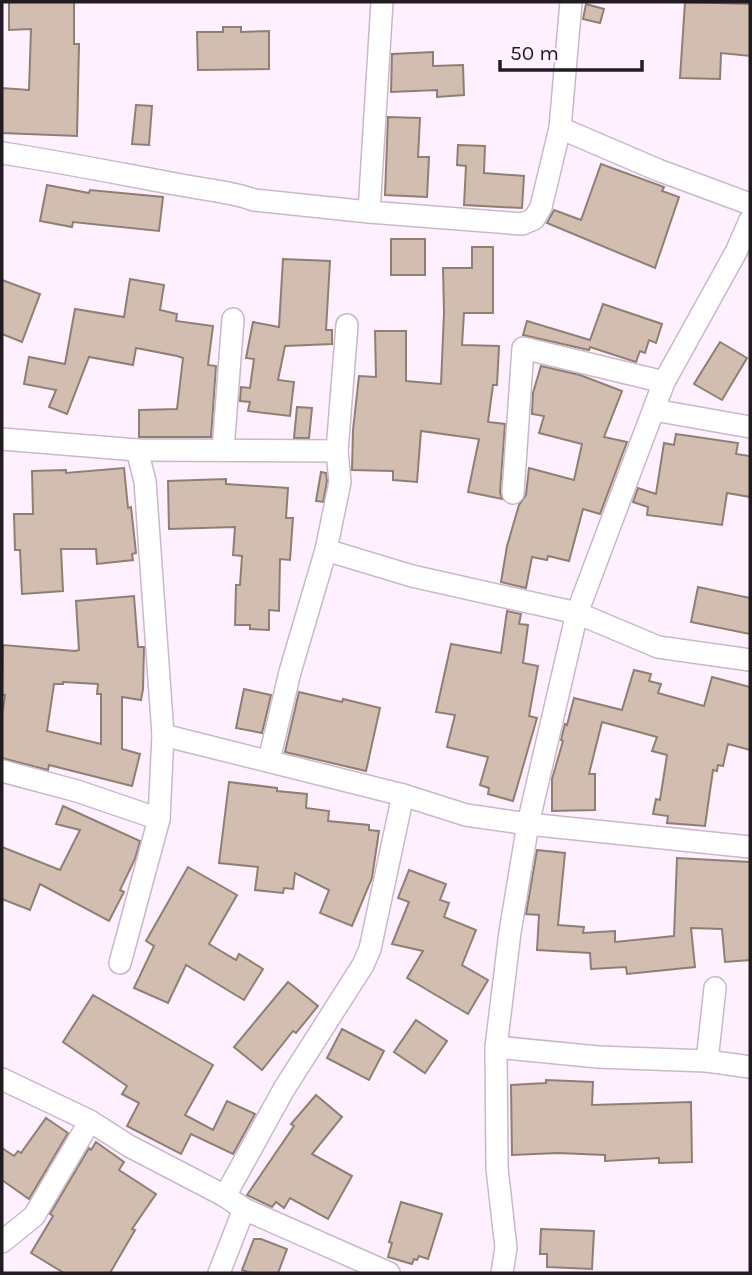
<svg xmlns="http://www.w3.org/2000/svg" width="752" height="1275" font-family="Karla,sans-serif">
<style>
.building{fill:#d2beb1;stroke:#917e72;stroke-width:2;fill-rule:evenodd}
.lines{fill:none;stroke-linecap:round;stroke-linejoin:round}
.minor-casing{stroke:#c9b8c9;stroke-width:24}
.minor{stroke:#fff;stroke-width:21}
</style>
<rect width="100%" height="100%" fill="#fef0fe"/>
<!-- building -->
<g class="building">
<polygon points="9,2 74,2 74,44 79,44 77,136 2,133 2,88 29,90 31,29 9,30"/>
<polygon points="685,2 750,4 750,56 721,53 720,79 680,78"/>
<polygon points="586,4 604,9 600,23 583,19"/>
<polygon points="223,27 241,27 241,32 269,31 269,69 198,70 197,32 223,32"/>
<polygon points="433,52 433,66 463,65 464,95 437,97 437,90 391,92 392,54"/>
<polygon points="136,105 152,106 149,145 132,144"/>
<polygon points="388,117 420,118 418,157 429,157 427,197 385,195"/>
<polygon points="458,145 485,146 484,173 524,176 522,208 464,205 466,166 457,165"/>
<polygon points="601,164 664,187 662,191 679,197 655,268 547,223 554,210 581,220"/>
<polygon points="47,185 89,193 90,190 163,197 159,231 73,222 72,227 40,221"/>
<rect x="391" y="239" width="34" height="36"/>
<polygon points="472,247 493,247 493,313 464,313 462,345 499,346 497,385 493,385 488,422 505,424 500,492 502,499 468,492 479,439 421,431 417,482 393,480 393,471 352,470 353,430 359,376 376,377 375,331 406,331 406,381 441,384 444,313 443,268 472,268"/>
<polygon points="283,259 330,261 326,330 332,330 332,344 285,346 278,380 294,382 290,416 248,411 250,402 240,401 241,387 250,388 254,359 246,358 253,322 279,327"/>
<polygon points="130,279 164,285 160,310 177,314 176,321 213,326 208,365 216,366 211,437 139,437 139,410 177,409 183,358 177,356 136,348 133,365 89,357 67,414 49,407 56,390 24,384 29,357 65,364 75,309 124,317"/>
<polygon points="2,280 40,294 22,342 2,334"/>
<polygon points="603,304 662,324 656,343 649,340 645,353 640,351 636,362 590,347 589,350 523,335 527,321 590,340"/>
<polygon points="720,342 747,358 722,400 694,384"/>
<polygon points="541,366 580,375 622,391 604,437 627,442 600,514 583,509 569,561 548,556 547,560 532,557 526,588 501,582 507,546 519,505 526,495 529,468 574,480 582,444 539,433 544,416 532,414 533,393"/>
<polygon points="297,407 312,408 309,438 294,438"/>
<polygon points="676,434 738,443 736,454 750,456 750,497 727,493 722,525 647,515 648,507 633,502 638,488 656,494 664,443 674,445"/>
<polygon points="124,468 128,508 131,507 136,553 132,554 133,560 97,564 96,549 61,549 63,591 22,594 20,550 15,550 14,514 33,514 32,471 66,470 66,473"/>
<polygon points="321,472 326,473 327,481 323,502 316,501"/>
<polygon points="226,479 226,484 288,488 286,518 293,518 290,560 280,559 279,611 269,610 269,630 250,629 250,625 235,625 236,585 240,585 242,556 233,555 235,527 169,529 168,481"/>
<polygon points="698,587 750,598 750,634 691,622"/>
<path d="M134 596 138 647H144L143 689 141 700 122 697V749L140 754 132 786 49 765 48 770 2 758V715L5 695H2L3 645 75 651 79 650 76 601ZM63 682 98 684 97 694H101V744L47 731 54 684H63Z"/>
<polygon points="507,611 521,614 519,624 528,625 523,663 538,666 529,716 537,718 513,801 488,794 489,788 480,785 488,757 447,747 455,715 436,712 451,644 501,653"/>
<polygon points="634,670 651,674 649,681 661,684 658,693 704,706 712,677 750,687 750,750 728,744 723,766 718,765 717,771 713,770 705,826 667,823 668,816 653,814 656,799 660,800 667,755 652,751 657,737 602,722 589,774 595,774 595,810 552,811 552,779 563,741 561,740 565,724 567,725 574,698 622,710"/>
<polygon points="244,689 271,695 262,733 236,728"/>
<polygon points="299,692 342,702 343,699 380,708 366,771 285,752"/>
<polygon points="229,782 277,788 277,791 307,794 306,808 329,811 328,821 369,825 369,830 379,831 372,878 352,926 320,913 329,890 295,873 293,889 284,888 283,893 255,890 258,867 219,863"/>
<polygon points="63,806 140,841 135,859 120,890 124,892 109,921 40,884 30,910 2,899 2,847 60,870 80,830 56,824"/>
<polygon points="537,850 565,853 558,925 584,927 583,933 615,931 615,942 674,936 677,858 750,862 750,960 725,962 722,929 691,928 695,967 627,974 626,967 591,969 590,953 537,950 539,915 526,914"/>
<polygon points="188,867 237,895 209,944 236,960 239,954 263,969 244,1000 186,965 168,1003 134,988 154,946 146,941"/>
<polygon points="409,870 446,884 440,900 449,903 444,917 476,930 462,965 488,980 468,1014 407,978 423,951 392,944 409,902 398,898"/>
<polygon points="288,982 318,1006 296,1033 293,1031 262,1070 234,1047"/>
<polygon points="93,995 213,1065 185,1115 213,1130 227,1101 255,1114 233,1154 191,1134 181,1154 127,1126 139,1103 122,1094 127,1086 63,1042"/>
<polygon points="416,1020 447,1041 425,1073 394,1052"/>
<polygon points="342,1029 384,1051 369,1080 327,1058"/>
<polygon points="546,1080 593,1082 592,1105 691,1102 692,1162 659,1163 659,1158 605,1161 605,1155 558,1153 512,1155 511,1085 546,1083"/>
<polygon points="316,1095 342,1117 312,1154 352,1176 328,1219 290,1198 284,1208 276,1202 272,1207 247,1195 294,1126 291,1124"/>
<polygon points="46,1118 68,1133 29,1199 2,1180 2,1148 14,1156 18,1151 21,1153"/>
<polygon points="96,1142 124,1162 119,1170 156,1194 132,1229 135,1230 110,1273 64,1273 31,1253 53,1216 50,1214 89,1148 91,1150"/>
<polygon points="401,1202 442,1214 428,1259 419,1256 417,1260 414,1259 412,1264 388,1257 392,1243 389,1242"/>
<polygon points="541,1229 594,1231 592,1269 547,1267 547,1254 540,1254"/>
<polygon points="254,1239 261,1239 287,1249 278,1273 250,1273 242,1270"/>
</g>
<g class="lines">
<defs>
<g id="minor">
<polyline points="560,128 658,170 750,204"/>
<path d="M2 153C62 162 121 174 181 185 206 190 231 191 254 200L369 212 522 224 534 219 541 207 560 128 571 2"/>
<polyline points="369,212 382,2"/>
<polyline points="654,410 750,427"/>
<polyline points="2,439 137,450 337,451 340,482 326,550 412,576 577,613 664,382 736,252 750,220"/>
<polyline points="223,450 233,319"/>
<polyline points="337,451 347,325"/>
<polyline points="513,493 523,348 664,382"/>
<polyline points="163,735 403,795 466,815 528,824 750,847"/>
<polyline points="269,760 290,672 326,550"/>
<polyline points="2,771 77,791 159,819"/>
<polyline points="120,963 159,819 163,735 145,481 137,450"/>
<polyline points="496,1047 598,1057 707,1061 750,1067"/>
<polyline points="707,1061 715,988"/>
<polyline points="2,1079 90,1121 129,1146 225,1196 244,1209 389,1273"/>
<polyline points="225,1196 284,1089 363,965 370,949 403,795"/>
<polyline points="2,1242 34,1216 90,1121"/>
<polyline points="219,1273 244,1209"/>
<polyline points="502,1273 506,1248 497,1168 496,1047 510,932 528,824 577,613 658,647 750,660"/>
</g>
</defs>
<!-- minor casing -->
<use href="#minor" class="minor-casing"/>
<!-- minor -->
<use href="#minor" class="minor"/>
</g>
<!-- border -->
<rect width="752" height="1275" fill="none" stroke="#221c22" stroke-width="7"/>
<!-- scale -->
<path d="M500 60v10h142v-10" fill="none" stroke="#221c22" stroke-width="3.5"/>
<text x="510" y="60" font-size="21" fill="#221c22" stroke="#fef0fe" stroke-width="5" paint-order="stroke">50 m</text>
</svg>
